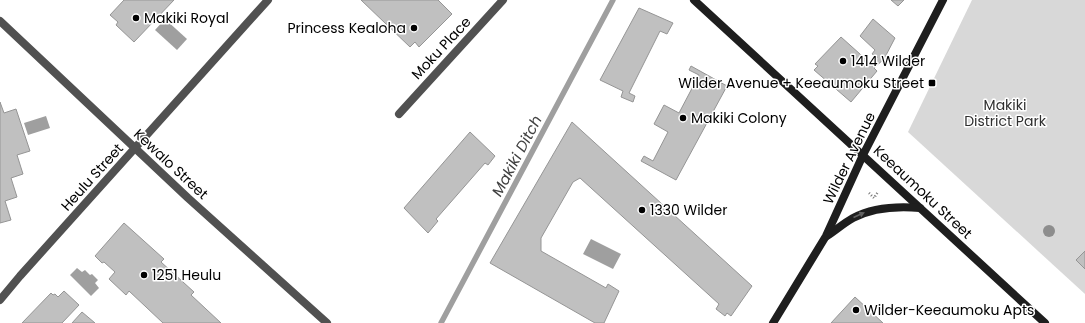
<svg xmlns="http://www.w3.org/2000/svg" width="1085" height="323" font-family="Poppins,sans-serif">
<style>
.green{fill:#d8d8d8}
.water{fill:#9f9f9f}
.lines{fill:none;stroke-linecap:round;stroke-linejoin:round}
.stream{stroke:#9f9f9f;stroke-width:5.5}
.building{fill:#c0c0c0;stroke:#959595}
.path{stroke:#737373;stroke-width:2.5;stroke-dasharray:1 2;stroke-linecap:butt}
.street{stroke:#515151;stroke-width:8}
.secondary{stroke:#1e1e1e;stroke-width:8}
.tree{fill:#8d8d8d}
.oneway{fill:#626262}
.poi-dot{fill:#000;stroke:#fff;stroke-width:1.5}
.labels{text-anchor:middle;stroke-width:3;stroke-linejoin:round;paint-order:stroke}
.poi-label{font-size:14px;fill:#000;stroke:#fff;text-anchor:start}
.street-label{font-size:14px;fill:#000;stroke:#fff}
.park-label{font-size:14px;fill:#2f2f2f;stroke:#fff}
.water-label{font-size:15px;font-style:italic;fill:#404040;stroke:#fff}
</style>
<rect width="100%" height="100%" fill="#fff"/>
<!-- green -->
<polygon class="green" points="972,0 1085,0 1085,294 908,132"/>
<!-- water -->
<g class="water">
<polygon points="165,19 187,39 177,50 155,30"/>
<polygon points="46,116 50,128 28,135 24,123"/>
<polygon points="591,239 621,254 613,269 583,254"/>
<polygon points="77,268 82,272 85,270 90,275 92,274 98,280 95,283 99,288 91,296 70,275"/>
</g>
<g class="lines">
<!-- stream -->
<polyline class="stream" points="441,323 613,0"/>
</g>
<!-- building -->
<g class="building">
<polygon points="124,0 174,0 134,42 116,25 118,22 110,15"/>
<polygon points="361,0 438,0 452,14 419,47 415,42 410,47"/>
<polygon points="891,0 904,0 898,6"/>
<polygon points="639,8 673,23 667,34 660,31 629,93 635,96 633,102 621,97 623,91 600,80"/>
<polygon points="873,19 895,38 884,59 874,68 877,71 851,102 814,70 818,66 815,64 841,37 870,63 878,57 872,54 875,50 860,36"/>
<polygon points="691,66 727,86 676,180 641,161 644,156 653,161 668,132 654,124 664,105 679,113 699,75 689,70"/>
<polygon points="0,102 4,113 16,109 30,151 17,155 23,174 11,178 17,197 5,201 11,220 0,223"/>
<polygon points="572,122 752,286 731,316 727,313 725,316 716,309 719,304 580,178 573,182 541,238 541,251 606,288 608,284 619,291 604,323 595,323 490,263"/>
<polygon points="470,132 495,156 488,165 485,163 436,219 438,221 428,233 404,208"/>
<polygon points="124,223 164,259 161,262 194,292 191,295 221,323 163,323 129,291 126,295 109,279 115,272 104,262 102,263 95,256"/>
<polygon points="1085,251 1085,269 1076,260"/>
<polygon points="64,291 79,305 62,323 22,323 51,293 53,295 55,294 58,297"/>
<polygon points="855,297 883,323 831,323"/>
<polygon points="82,312 95,323 72,323"/>
</g>
<g class="lines">
<!-- path -->
<polyline class="path" points="869,193 874,198 878,192"/>
<!-- street -->
<g class="street">
<polyline points="0,21 188,198 327,323"/>
<polyline points="399,114 503,0"/>
<polyline points="0,300 20,276 268,0"/>
</g>
<!-- secondary -->
<g class="secondary">
<polyline points="694,0 1045,323"/>
<path d="M827 236C836 230 844 223 853 218 874 207 897 206 920 208"/>
<polyline points="773,323 826,236 863,155 943,0"/>
</g>
</g>
<!-- trees -->
<circle class="tree" cx="1049" cy="231" r="6"/>
<!-- one-way arrows -->
<defs><path id="oneway-solid" d="M-6-.8H1V-3.2L6.5 0L1 3.2V.8H-6Z"/></defs>
<use class="oneway" href="#oneway-solid" transform="translate(859 215) rotate(-24)"/>
<!-- markers -->
<g class="poi-dot">
<circle cx="136" cy="18" r="4"/>
<circle cx="414" cy="28" r="4"/>
<circle cx="843" cy="61" r="4"/>
<rect x="928" y="79" width="8" height="8" rx="2"/>
<circle cx="683" cy="118" r="4"/>
<circle cx="642" cy="210" r="4"/>
<circle cx="144" cy="275" r="4"/>
<circle cx="856" cy="310" r="4"/>
</g>
<g class="labels">
<!-- poi labels -->
<g class="poi-label">
<text x="144" y="23">Makiki Royal</text>
<text x="406" y="33" text-anchor="end">Princess Kealoha</text>
<text x="851" y="66">1414 Wilder</text>
<text x="924" y="88" text-anchor="end">Wilder Avenue + Keeaumoku Street</text>
<text x="691" y="123">Makiki Colony</text>
<text x="650" y="215">1330 Wilder</text>
<text x="152" y="280">1251 Heulu</text>
<text x="864" y="315">Wilder-Keeaumoku Apts</text>
</g>
<!-- street labels -->
<g class="street-label">
<text transform="translate(441 48) rotate(-47)" y="5">Moku Place</text>
<text transform="translate(849 158) rotate(-64)" y="5">Wilder Avenue</text>
<text transform="translate(171 164) rotate(43)" y="5">Kewalo Street</text>
<text transform="translate(92 177) rotate(-48)" y="5">Heulu Street</text>
<text transform="translate(923 192) rotate(43)" y="5">Keeaumoku Street</text>
</g>
<!-- park labels -->
<g class="park-label">
<text x="1005" y="110">Makiki<tspan x="1005" dy="16">District Park</tspan></text>
</g>
<!-- water labels -->
<g class="water-label">
<text transform="translate(517 156) rotate(-62)" y="5">Makiki Ditch</text>
</g>
</g>
</svg>
